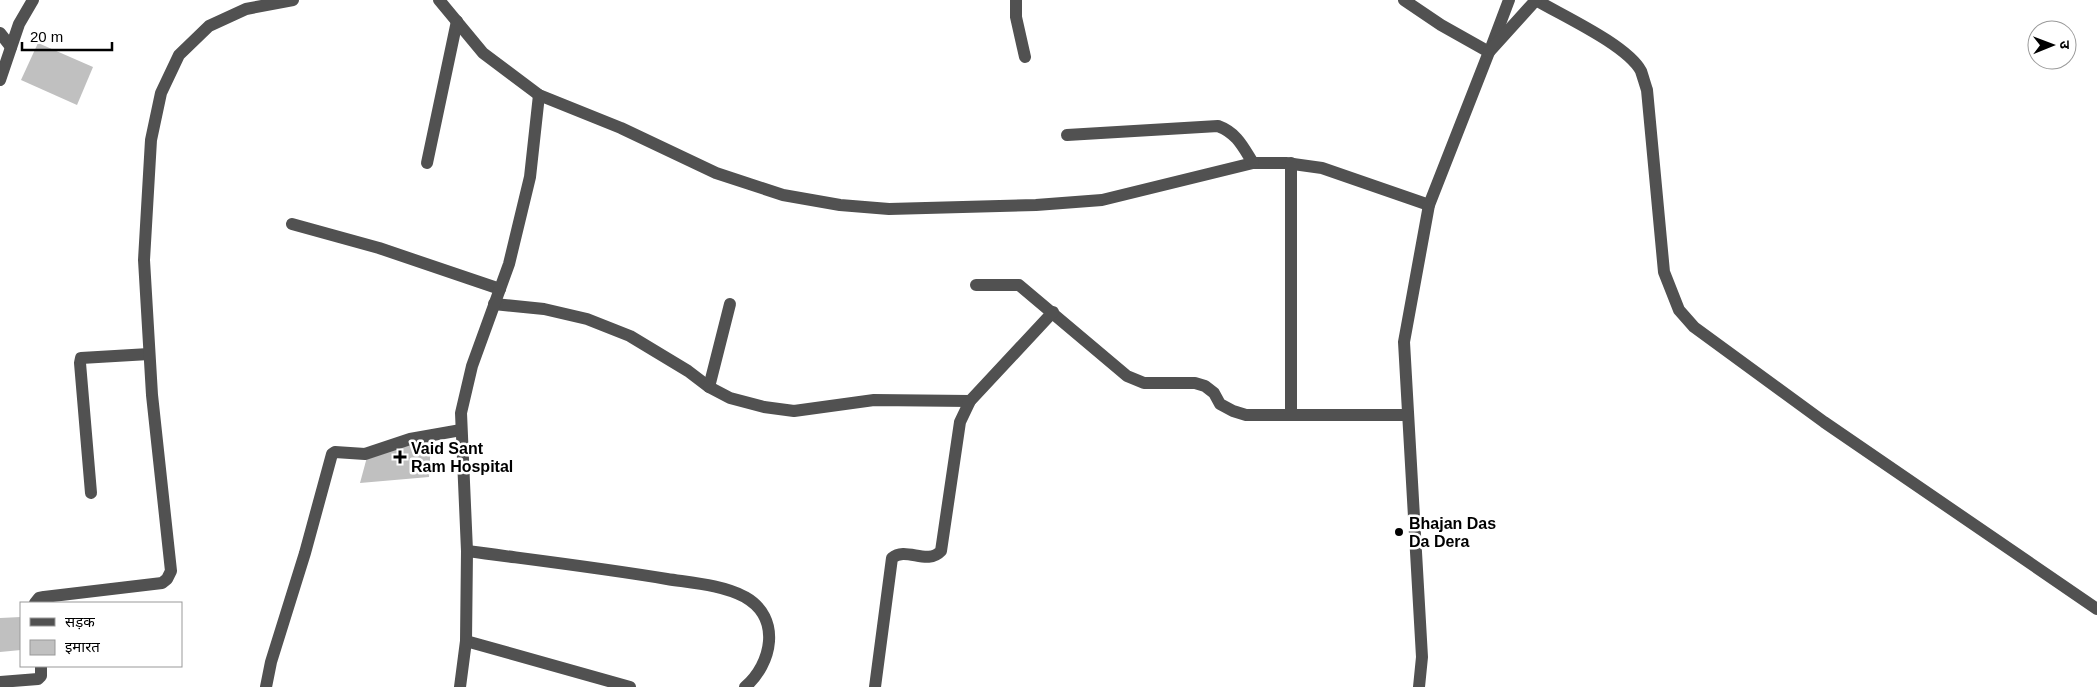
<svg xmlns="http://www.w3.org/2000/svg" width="2097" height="687" font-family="Helvetica,'Noto Sans Devanagari',sans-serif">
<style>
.building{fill:#c0c0c0}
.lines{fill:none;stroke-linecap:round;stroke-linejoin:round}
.minor{stroke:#515151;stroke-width:12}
.poi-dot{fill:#000;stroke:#fff;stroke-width:2}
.labels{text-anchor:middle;stroke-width:5;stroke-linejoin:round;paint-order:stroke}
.poi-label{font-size:16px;font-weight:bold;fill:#000;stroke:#fff;text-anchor:start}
</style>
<rect width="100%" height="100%" fill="#fff"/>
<!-- building -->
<g class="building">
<polygon points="38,43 93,67 77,105 21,80"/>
<polygon points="431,441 429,477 360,483 370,446"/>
<polygon points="21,617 21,650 0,652 0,618"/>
</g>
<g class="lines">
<!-- minor -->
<g class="minor">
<polyline points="439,0 483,53 539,95 621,128 716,173 783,195 840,205 889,209 1036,205 1102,200 1253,163 1286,163 1322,168 1429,205"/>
<polyline points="1016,0 1016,17 1025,57"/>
<polyline points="1404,0 1441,25 1489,52 1429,205 1404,342 1422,657 1419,687"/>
<path d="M1536 0C1563 16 1627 45 1641 71 1643 77 1645 84 1647 90L1664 272 1679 310 1694 327 1824 422 2097 609"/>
<polyline points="0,33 11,47"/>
<polyline points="1492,45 1509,0"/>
<polyline points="1489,52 1536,0"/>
<polyline points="0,80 19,24 33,0"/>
<path d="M1067 135 1218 126C1237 133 1243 147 1253 163"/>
<polyline points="427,163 457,21"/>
<polyline points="1291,163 1291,415"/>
<polyline points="292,224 379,248 500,289"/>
<polyline points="976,285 1019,285 1127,376 1144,383 1195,383 1205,386 1214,393 1220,404 1233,411 1246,415 1408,415"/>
<polyline points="494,304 544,309 587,319 630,336 688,371 709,387 730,398 764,407 794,411 874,400 970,401"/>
<polyline points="709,387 730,304"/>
<polyline points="91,493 80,363 81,358 149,354"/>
<path d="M467 551C534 560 601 568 667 579 693 583 722 585 745 597 782 618 772 664 745 687"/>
<polyline points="35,603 39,598 44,597 162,583 167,579 171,571 152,395 144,260 151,140 161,93 179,55 209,26 246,9 293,0"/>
<polyline points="466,641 630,687"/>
<polyline points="0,682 38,679 41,676 41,666"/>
<polyline points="266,687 271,662 305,553 332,454 335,452 365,454 410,439 461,430"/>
<polyline points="460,687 466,641 467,551 461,413 472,366 509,264 530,177 539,95"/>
<path d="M875 687 892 558C906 546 927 566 941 551L960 422 970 401 1053 312"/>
</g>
</g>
<!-- markers -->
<g class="poi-dot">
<path d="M397.5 449.5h5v5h5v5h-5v5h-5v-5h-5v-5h5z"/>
<circle cx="1399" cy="532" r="5"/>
</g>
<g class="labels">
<!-- poi labels -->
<g class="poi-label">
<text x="411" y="454">Vaid Sant<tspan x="411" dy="18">Ram Hospital</tspan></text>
<text x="1409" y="529">Bhajan Das<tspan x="1409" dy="18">Da Dera</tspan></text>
</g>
</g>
<!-- legend -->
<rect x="20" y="602" width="162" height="65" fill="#ffffff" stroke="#999999"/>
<rect x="30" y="618" width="25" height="8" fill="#515151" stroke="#999999"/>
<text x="65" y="627" font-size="15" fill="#000000">सड़क</text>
<rect x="30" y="640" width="25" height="15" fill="#c0c0c0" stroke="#999999"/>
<text x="65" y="652" font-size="15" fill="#000000">इमारत</text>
<!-- north arrow -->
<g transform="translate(2052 45) rotate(89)"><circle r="24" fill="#ffffff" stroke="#999999"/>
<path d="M0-4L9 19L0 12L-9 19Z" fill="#000000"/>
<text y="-8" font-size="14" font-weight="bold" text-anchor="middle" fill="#000000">उ</text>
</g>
<!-- scale -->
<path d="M22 42v8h90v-8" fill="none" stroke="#000000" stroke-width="2.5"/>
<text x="30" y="42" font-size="15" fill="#000000" stroke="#ffffff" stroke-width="4" paint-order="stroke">20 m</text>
</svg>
